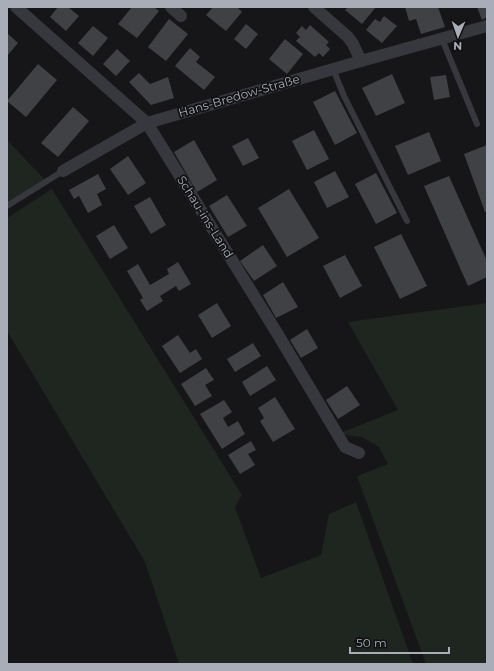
<svg xmlns="http://www.w3.org/2000/svg" width="494" height="671" font-family="Montserrat,sans-serif">
<style>
.green{fill:#1e261f}
.building{fill:#404145}
.lines{fill:none;stroke-linecap:round;stroke-linejoin:round}
.service{stroke:#37383d;stroke-width:6}
.minor{stroke:#37383d;stroke-width:12}
.labels{text-anchor:middle;stroke-width:3.5;stroke-linejoin:round;paint-order:stroke}
.street-label{font-size:12px;fill:#a8adb8;stroke:#111113}
</style>
<rect width="100%" height="100%" fill="#161618"/>
<!-- green -->
<g class="green">
<polygon points="7,140 46,181 7,204"/>
<polygon points="52,189 242,495 235,507 261,578 321,555 329,514 356,502 413,664 179,664 145,562 7,331 7,218"/>
<polygon points="487,303 487,664 426,664 357,476 388,464 379,447 362,437 338,434 398,410 348,322"/>
</g>
<!-- building -->
<g class="building">
<polygon points="58,7 68,7 79,16 66,31 50,17"/>
<polygon points="132,7 154,7 159,11 137,38 118,24"/>
<polygon points="213,7 237,7 242,12 226,31 206,15"/>
<polygon points="348,7 376,7 362,24 345,10"/>
<polygon points="405,7 438,7 445,27 421,34 416,19 409,21"/>
<polygon points="477,7 487,7 487,17 482,20"/>
<polygon points="384,16 397,26 382,43 366,30 375,19 380,22"/>
<polygon points="169,19 188,34 166,61 148,47"/>
<polygon points="246,24 258,34 246,49 234,39"/>
<polygon points="310,25 329,42 326,45 330,49 323,57 319,53 315,57 296,41 300,37 296,33 302,26 306,30"/>
<polygon points="93,26 108,38 93,56 78,43"/>
<polygon points="7,33 18,43 7,56"/>
<polygon points="285,39 303,54 287,74 269,59"/>
<polygon points="190,48 200,57 196,62 215,77 204,90 175,66"/>
<polygon points="117,49 130,61 116,76 103,64"/>
<polygon points="38,64 57,80 26,117 7,101"/>
<polygon points="139,73 150,84 168,77 174,98 151,105 129,82"/>
<polygon points="392,74 405,103 376,116 362,88"/>
<polygon points="446,75 450,97 434,100 430,77"/>
<polygon points="335,91 357,133 335,145 313,102"/>
<polygon points="73,107 89,121 58,157 41,143"/>
<polygon points="314,130 329,159 307,170 292,141"/>
<polygon points="429,132 441,161 408,175 395,146"/>
<polygon points="248,138 259,158 243,166 232,146"/>
<polygon points="194,140 217,180 197,192 174,152"/>
<polygon points="487,145 487,211 485,212 464,154"/>
<polygon points="128,156 146,183 128,195 110,169"/>
<polygon points="335,171 349,197 327,208 314,182"/>
<polygon points="376,173 397,213 376,224 355,184"/>
<polygon points="98,174 106,189 97,194 102,205 88,213 79,196 74,199 69,190"/>
<polygon points="449,176 487,261 487,277 468,286 424,186"/>
<polygon points="289,189 319,238 287,257 258,208"/>
<polygon points="227,195 247,226 228,237 209,206"/>
<polygon points="150,197 166,225 151,234 134,206"/>
<polygon points="114,225 128,248 110,259 96,236"/>
<polygon points="401,234 427,286 400,299 374,247"/>
<polygon points="263,245 277,266 254,281 240,261"/>
<polygon points="345,255 362,286 340,298 323,266"/>
<polygon points="178,262 191,284 179,291 176,286 160,296 163,301 147,311 140,300 143,298 127,271 138,264 150,285 169,274 167,269"/>
<polygon points="283,282 298,307 276,318 263,295"/>
<polygon points="217,303 231,326 212,338 198,315"/>
<polygon points="307,329 318,348 301,358 290,340"/>
<polygon points="178,335 190,353 196,349 202,359 180,373 162,346"/>
<polygon points="253,343 261,356 235,372 227,359"/>
<polygon points="267,366 276,380 250,396 242,382"/>
<polygon points="206,368 214,380 205,385 212,396 195,406 181,384"/>
<polygon points="347,386 360,405 338,419 326,400"/>
<polygon points="275,397 295,429 273,442 260,421 264,418 258,408"/>
<polygon points="224,400 232,412 223,418 228,427 238,421 245,434 222,449 200,414"/>
<polygon points="251,441 256,450 248,454 255,465 240,474 228,455"/>
</g>
<g class="lines">
<!-- service -->
<g class="service">
<polyline points="442,39 477,124"/>
<polyline points="333,69 344,96 407,221"/>
<polyline points="7,206 63,171"/>
</g>
<!-- minor -->
<g class="minor">
<polyline points="16,7 147,123 277,333 345,447 359,453"/>
<polyline points="171,7 181,16"/>
<polyline points="314,7 348,37 353,44 361,61"/>
<polyline points="63,171 147,123 361,61 487,26"/>
</g>
</g>
<g class="labels">
<!-- street labels -->
<g class="street-label">
<text transform="translate(239 96) rotate(-16)" y="4">Hans-Bredow-Straße</text>
<text transform="translate(205 217) rotate(58)" y="4">Schau-ins-Land</text>
</g>
</g>
<!-- border -->
<rect width="494" height="671" fill="none" stroke="#a8adb8" stroke-width="16"/>
<!-- north arrow -->
<g transform="translate(458 36) rotate(182)" stroke="#111113" stroke-width="3" paint-order="stroke">
<path d="M0-3L7 15L0 10L-7 15Z" fill="#a8adb8"/>
<text y="-6" font-size="11" font-weight="bold" text-anchor="middle" fill="#a8adb8">N</text>
</g>
<!-- scale -->
<path d="M350 647v6h99v-6" fill="none" stroke="#a8adb8" stroke-width="2"/>
<text x="356" y="647" font-size="12" fill="#a8adb8" stroke="#111113" stroke-width="3" paint-order="stroke">50 m</text>
</svg>
